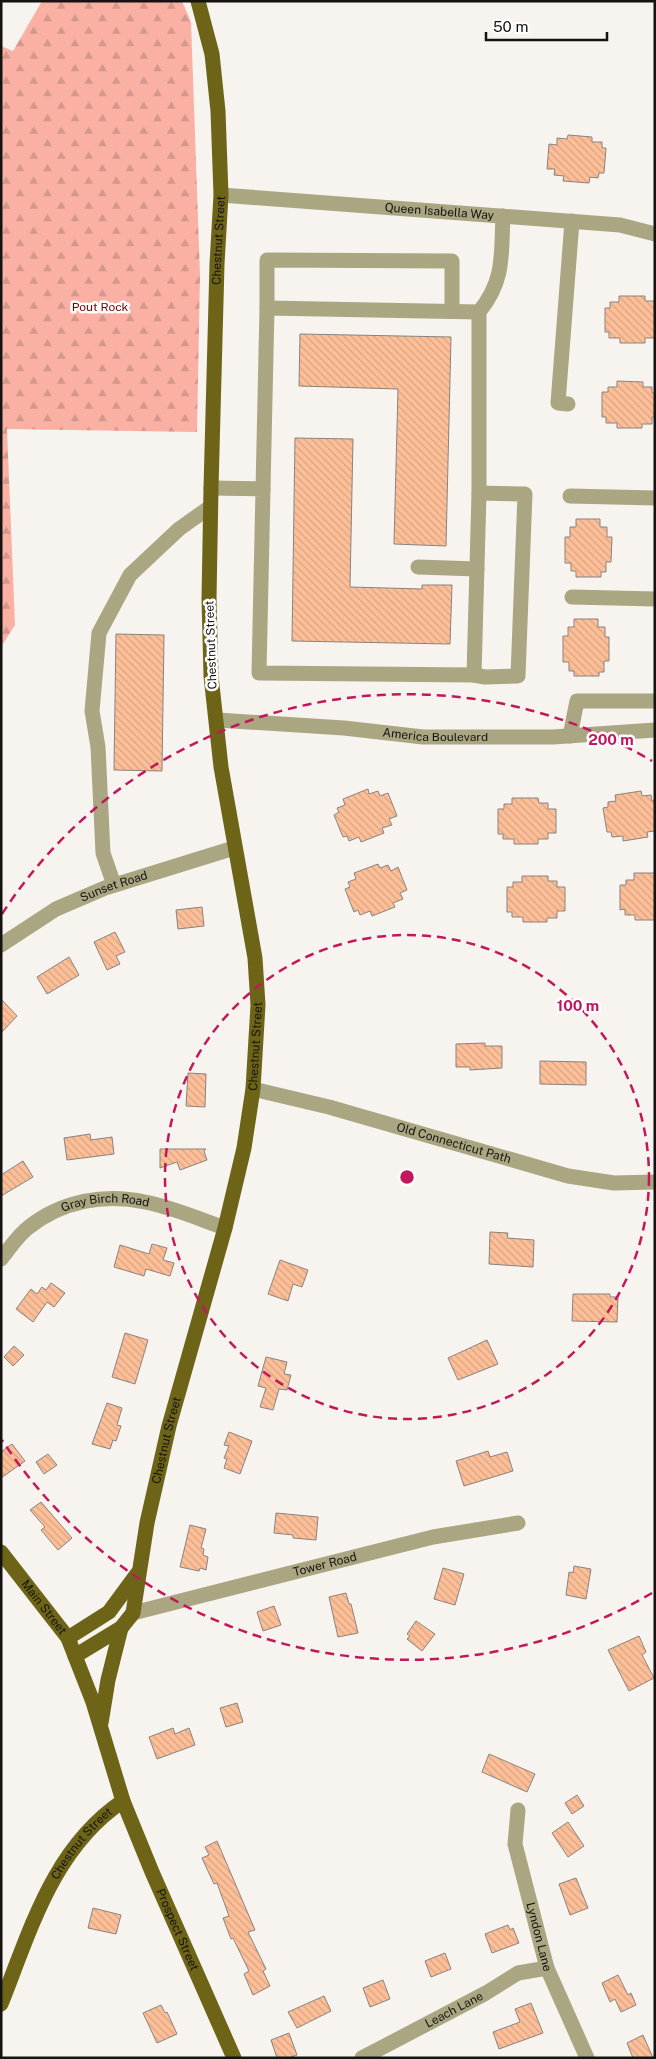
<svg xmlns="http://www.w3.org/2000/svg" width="656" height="2059" font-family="'Public Sans',sans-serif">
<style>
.forest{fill:url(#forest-firs)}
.building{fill:url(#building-back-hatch);stroke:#89837f}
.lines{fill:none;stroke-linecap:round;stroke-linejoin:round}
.minor{stroke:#aaa682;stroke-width:15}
.major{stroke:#6e6418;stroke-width:15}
.ring{fill:none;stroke:#c2185b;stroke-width:2.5;stroke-dasharray:9 6}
.labels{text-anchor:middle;stroke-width:5;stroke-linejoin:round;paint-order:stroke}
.street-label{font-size:12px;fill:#141311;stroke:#fff}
.park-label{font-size:12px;fill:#710300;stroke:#fff}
.centre{fill:#c2185b;stroke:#fff;stroke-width:2.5}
.ring-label{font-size:15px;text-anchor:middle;font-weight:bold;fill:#c2185b;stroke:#fff;stroke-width:5;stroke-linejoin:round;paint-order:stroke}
</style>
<defs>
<pattern id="forest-firs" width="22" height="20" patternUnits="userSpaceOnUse" patternTransform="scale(1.25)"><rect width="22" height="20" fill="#fab1a4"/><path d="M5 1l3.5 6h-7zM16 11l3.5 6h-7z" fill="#d5978c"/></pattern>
<pattern id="building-back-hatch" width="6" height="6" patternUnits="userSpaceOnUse" patternTransform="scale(1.25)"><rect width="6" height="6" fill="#fdbf98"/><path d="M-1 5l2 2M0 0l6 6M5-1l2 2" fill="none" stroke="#d8a382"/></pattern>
</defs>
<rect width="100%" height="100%" fill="#f7f3ee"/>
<!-- forest -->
<polygon class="forest" points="42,1 182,1 191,22 200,275 197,432 7,429 15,625 1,647 1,46 13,51"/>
<!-- building -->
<g class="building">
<polygon points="568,135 592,137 592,142 602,142 602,148 606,148 604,173 599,173 598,178 590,177 589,183 563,181 564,176 554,175 555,169 547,169 549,144 557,145 557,138 567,139"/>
<polygon points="619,296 645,296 645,301 654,301 655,338 645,338 645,343 620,343 620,338 609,338 609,332 605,332 605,308 610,308 610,302 619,302"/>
<polygon points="300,334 451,337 446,546 394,544 398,389 299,386"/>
<polygon points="617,381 643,382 643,387 652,387 652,393 655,393 655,417 652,417 652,424 642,424 642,428 617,428 617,423 606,423 606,417 602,417 602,392 608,392 608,387 617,387"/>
<polygon points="295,438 353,439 350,587 422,589 422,585 452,585 450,644 292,641"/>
<polygon points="576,519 600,519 600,527 607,527 607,537 612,537 611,562 606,562 606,572 601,572 601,577 576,577 576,571 571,571 571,563 565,563 565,537 570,537 570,527 576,527"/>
<polygon points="574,619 598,619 598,627 605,627 605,637 609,637 609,661 604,661 604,672 599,672 599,676 574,676 574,671 569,671 569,662 563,662 563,636 568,636 568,627 574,627"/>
<polygon points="116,634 164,635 162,771 114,770"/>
<polygon points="368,789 369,794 378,791 380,796 388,793 397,816 389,819 392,825 382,828 384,833 361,842 359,837 349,841 347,836 343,837 334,815 339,812 337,808 345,805 343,799"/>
<polygon points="641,791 642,796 651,795 652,801 655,800 655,831 647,832 648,837 623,841 623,836 612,837 611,832 607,832 603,808 608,807 608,802 616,801 615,795"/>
<polygon points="512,798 538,798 539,803 548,803 548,809 556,809 556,833 548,833 548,839 538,839 538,844 514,844 514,839 503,839 503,834 498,834 498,809 504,809 504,804 512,804"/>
<polygon points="378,864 380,868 388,865 391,871 398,867 407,890 400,893 403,899 393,903 395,907 372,916 370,911 360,915 358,910 354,912 345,889 350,887 348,882 356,879 354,873"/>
<polygon points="634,873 655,873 655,920 635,920 635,915 625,915 625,909 620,910 620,885 626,885 626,880 634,880"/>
<polygon points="522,876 548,876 548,881 557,881 557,887 565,887 565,911 557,911 557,918 547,918 547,922 523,922 523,917 512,917 512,912 507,912 507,887 513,887 513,882 522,882"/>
<polygon points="202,907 204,926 178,929 176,910"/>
<polygon points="115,932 125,952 116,956 120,964 107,970 94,942"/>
<polygon points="69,957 79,975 47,994 37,977"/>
<polygon points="1,999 17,1016 1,1033"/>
<polygon points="485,1043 485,1046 502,1046 502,1068 470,1070 470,1067 456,1067 456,1044"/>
<polygon points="540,1061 586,1062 586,1085 540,1084"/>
<polygon points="188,1073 206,1074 205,1107 186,1106"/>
<polygon points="90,1134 91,1140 112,1137 114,1154 67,1160 64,1138"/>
<polygon points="160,1149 206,1149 204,1151 207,1160 180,1170 177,1162 160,1168"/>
<polygon points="23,1161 33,1177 1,1196 1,1175"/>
<polygon points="490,1232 508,1233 507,1238 534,1240 533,1267 489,1264"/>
<polygon points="152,1244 167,1248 163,1260 174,1263 170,1276 146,1269 144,1276 114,1267 120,1245 149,1254"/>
<polygon points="280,1260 308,1270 302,1287 293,1284 288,1301 268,1294"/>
<polygon points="51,1283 65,1293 54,1307 47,1302 33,1322 16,1309 31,1289 37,1294 42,1287 46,1290"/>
<polygon points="573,1294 610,1294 610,1297 618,1297 617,1322 572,1321"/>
<polygon points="125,1333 148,1340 135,1384 112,1377"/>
<polygon points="487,1340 498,1364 458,1380 448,1358"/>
<polygon points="14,1346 24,1355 13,1366 4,1357"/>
<polygon points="266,1357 287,1362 284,1374 291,1375 287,1390 279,1389 273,1410 260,1407 266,1388 258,1386"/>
<polygon points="107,1403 122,1408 117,1425 121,1426 116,1441 113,1440 110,1449 92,1444"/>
<polygon points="229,1432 252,1441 240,1474 224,1468 227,1459 224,1458 229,1446 224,1445"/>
<polygon points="12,1444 25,1461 1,1478 1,1452"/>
<polygon points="488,1451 490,1457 507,1452 513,1471 464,1486 456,1461"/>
<polygon points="48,1454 57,1465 44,1474 36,1462"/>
<polygon points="41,1502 72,1538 58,1550 41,1530 45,1527 30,1510"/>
<polygon points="276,1513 318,1517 316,1540 293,1538 293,1535 274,1533"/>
<polygon points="190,1525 206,1529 201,1548 204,1549 203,1555 208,1557 206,1570 200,1568 199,1571 180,1567"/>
<polygon points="574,1566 591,1569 586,1599 566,1595 569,1572 573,1573"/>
<polygon points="443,1568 464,1574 455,1605 434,1599"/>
<polygon points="346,1593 349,1604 351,1604 358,1633 338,1637 329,1597"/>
<polygon points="274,1606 281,1625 263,1631 257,1612"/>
<polygon points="416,1621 435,1634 422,1651 407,1639 410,1636 407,1634"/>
<polygon points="639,1636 646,1652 642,1655 654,1678 629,1691 608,1650"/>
<polygon points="237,1703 243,1722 226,1727 220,1708"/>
<polygon points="173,1728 175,1734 189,1728 195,1745 157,1759 149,1737"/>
<polygon points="489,1754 535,1774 527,1792 482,1772"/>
<polygon points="577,1795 584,1806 572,1814 565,1803"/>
<polygon points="568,1822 584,1846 568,1857 552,1833"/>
<polygon points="217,1841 255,1930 248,1932 266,1969 263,1971 270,1986 253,1995 244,1974 249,1971 233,1938 231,1939 223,1918 229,1916 217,1883 214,1884 202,1858 209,1855 205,1847"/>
<polygon points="576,1878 588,1908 570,1915 559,1884"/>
<polygon points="93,1908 121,1915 116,1934 88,1928"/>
<polygon points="508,1925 510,1930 513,1928 519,1943 492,1953 485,1934"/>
<polygon points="445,1953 451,1969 431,1977 425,1961"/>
<polygon points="618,1975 628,1995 631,1993 636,2005 621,2012 615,1999 610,2002 602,1983"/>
<polygon points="383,1980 390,1999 370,2007 363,1988"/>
<polygon points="324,1996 331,2011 297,2028 288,2012"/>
<polygon points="531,2003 543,2033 499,2049 493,2032 520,2022 515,2009"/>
<polygon points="161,2005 165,2013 167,2012 177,2034 157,2043 143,2013"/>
<polygon points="289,2033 297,2055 289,2058 277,2058 271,2040"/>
<polygon points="643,2035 653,2058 633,2058 627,2043"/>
</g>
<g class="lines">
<!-- minor -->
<g class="minor">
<path id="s1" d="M221 195 620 225 655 234"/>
<polyline points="267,308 267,260 452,261 452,311"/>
<polyline points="568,404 558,403 572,221"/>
<path d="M211 488 263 489 259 673 474 675 479 493V312C505 280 501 255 503 216"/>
<polyline points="263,489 267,308 479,312"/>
<polyline points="570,496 655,498"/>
<polyline points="418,567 477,569"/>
<polyline points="572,597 655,599"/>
<polyline points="474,675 485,677 518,676 525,494 479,493"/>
<path id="s2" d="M217 720 344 728 423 737H553L655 730"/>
<polyline points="570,736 577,701 655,701"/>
<polyline points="114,885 103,853 98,747 92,711 99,633 130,575 179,529 210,507"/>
<path id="s3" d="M1 945 56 909 105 888 234 848"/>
<path id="s4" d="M253 1089 329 1107 568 1176 614 1183 655 1182"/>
<path id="s5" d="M1 1259C10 1248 18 1235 29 1227 62 1201 104 1193 145 1202 172 1207 199 1219 225 1228"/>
<path id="s6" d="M133 1613 433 1537 518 1523"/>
<path id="s7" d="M518 1810 515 1844 547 1968 587 2058"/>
<path id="s8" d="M362 2058 486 1993 518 1973 547 1968"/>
</g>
<!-- major -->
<g class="major">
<path id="s9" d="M1 1552 68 1638 93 1702 123 1801 152 1872 234 2058"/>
<polyline points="68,1638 109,1612 137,1574"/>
<path id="s10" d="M75 1656 121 1628 133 1613 147 1523 169 1426 225 1228 244 1148 253 1089 258 1005 255 958 221 767 211 676 209 599 211 488 217 264 221 195 218 111 212 54 198 1"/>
<polyline points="101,1723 108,1680 121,1628"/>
<path id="s11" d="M1 2004C31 1929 53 1848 123 1801"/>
</g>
</g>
<!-- distance rings -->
<g class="ring">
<circle cx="407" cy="1177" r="242"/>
<path d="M652 1593A483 483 0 0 1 2 1440M2 914A483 483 0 0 1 652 761"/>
</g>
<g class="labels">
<!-- street labels -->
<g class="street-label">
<text dy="4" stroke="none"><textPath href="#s1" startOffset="219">Queen Isabella Way</textPath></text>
<text dy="4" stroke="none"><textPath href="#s10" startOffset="1464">Chestnut Street</textPath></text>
<text transform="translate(211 645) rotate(-92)" y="4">Chestnut Street</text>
<text dy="4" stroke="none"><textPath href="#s2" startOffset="219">America Boulevard</textPath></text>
<text dy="4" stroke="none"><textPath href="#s3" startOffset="128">Sunset Road</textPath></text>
<text dy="4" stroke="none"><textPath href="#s10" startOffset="654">Chestnut Street</textPath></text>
<text dy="4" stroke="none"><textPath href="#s4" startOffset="208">Old Connecticut Path</textPath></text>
<text dy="4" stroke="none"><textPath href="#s5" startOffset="125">Gray Birch Road</textPath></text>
<text dy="4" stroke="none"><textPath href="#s10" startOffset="249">Chestnut Street</textPath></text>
<text dy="4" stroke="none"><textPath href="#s6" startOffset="198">Tower Road</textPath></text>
<text dy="4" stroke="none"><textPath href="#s9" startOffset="70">Main Street</textPath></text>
<text dy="4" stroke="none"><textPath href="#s11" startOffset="181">Chestnut Street</textPath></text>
<text dy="4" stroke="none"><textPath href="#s9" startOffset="421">Prospect Street</textPath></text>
<text dy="4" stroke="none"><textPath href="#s7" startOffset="130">Lyndon Lane</textPath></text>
<text dy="4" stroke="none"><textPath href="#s8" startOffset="104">Leach Lane</textPath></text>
</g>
<!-- park labels -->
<g class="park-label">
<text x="100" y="311">Pout Rock</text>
</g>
</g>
<circle cx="407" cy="1177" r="8" class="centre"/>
<g class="ring-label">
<text x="611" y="745">200 m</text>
<text x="578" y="1011">100 m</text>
</g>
<!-- border -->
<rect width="656" height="2059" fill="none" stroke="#141311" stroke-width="5"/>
<!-- scale -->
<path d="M486 32v8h121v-8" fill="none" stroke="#141311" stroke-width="2.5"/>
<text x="493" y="32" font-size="15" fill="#141311" stroke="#ffffff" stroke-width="4" paint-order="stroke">50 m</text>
</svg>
